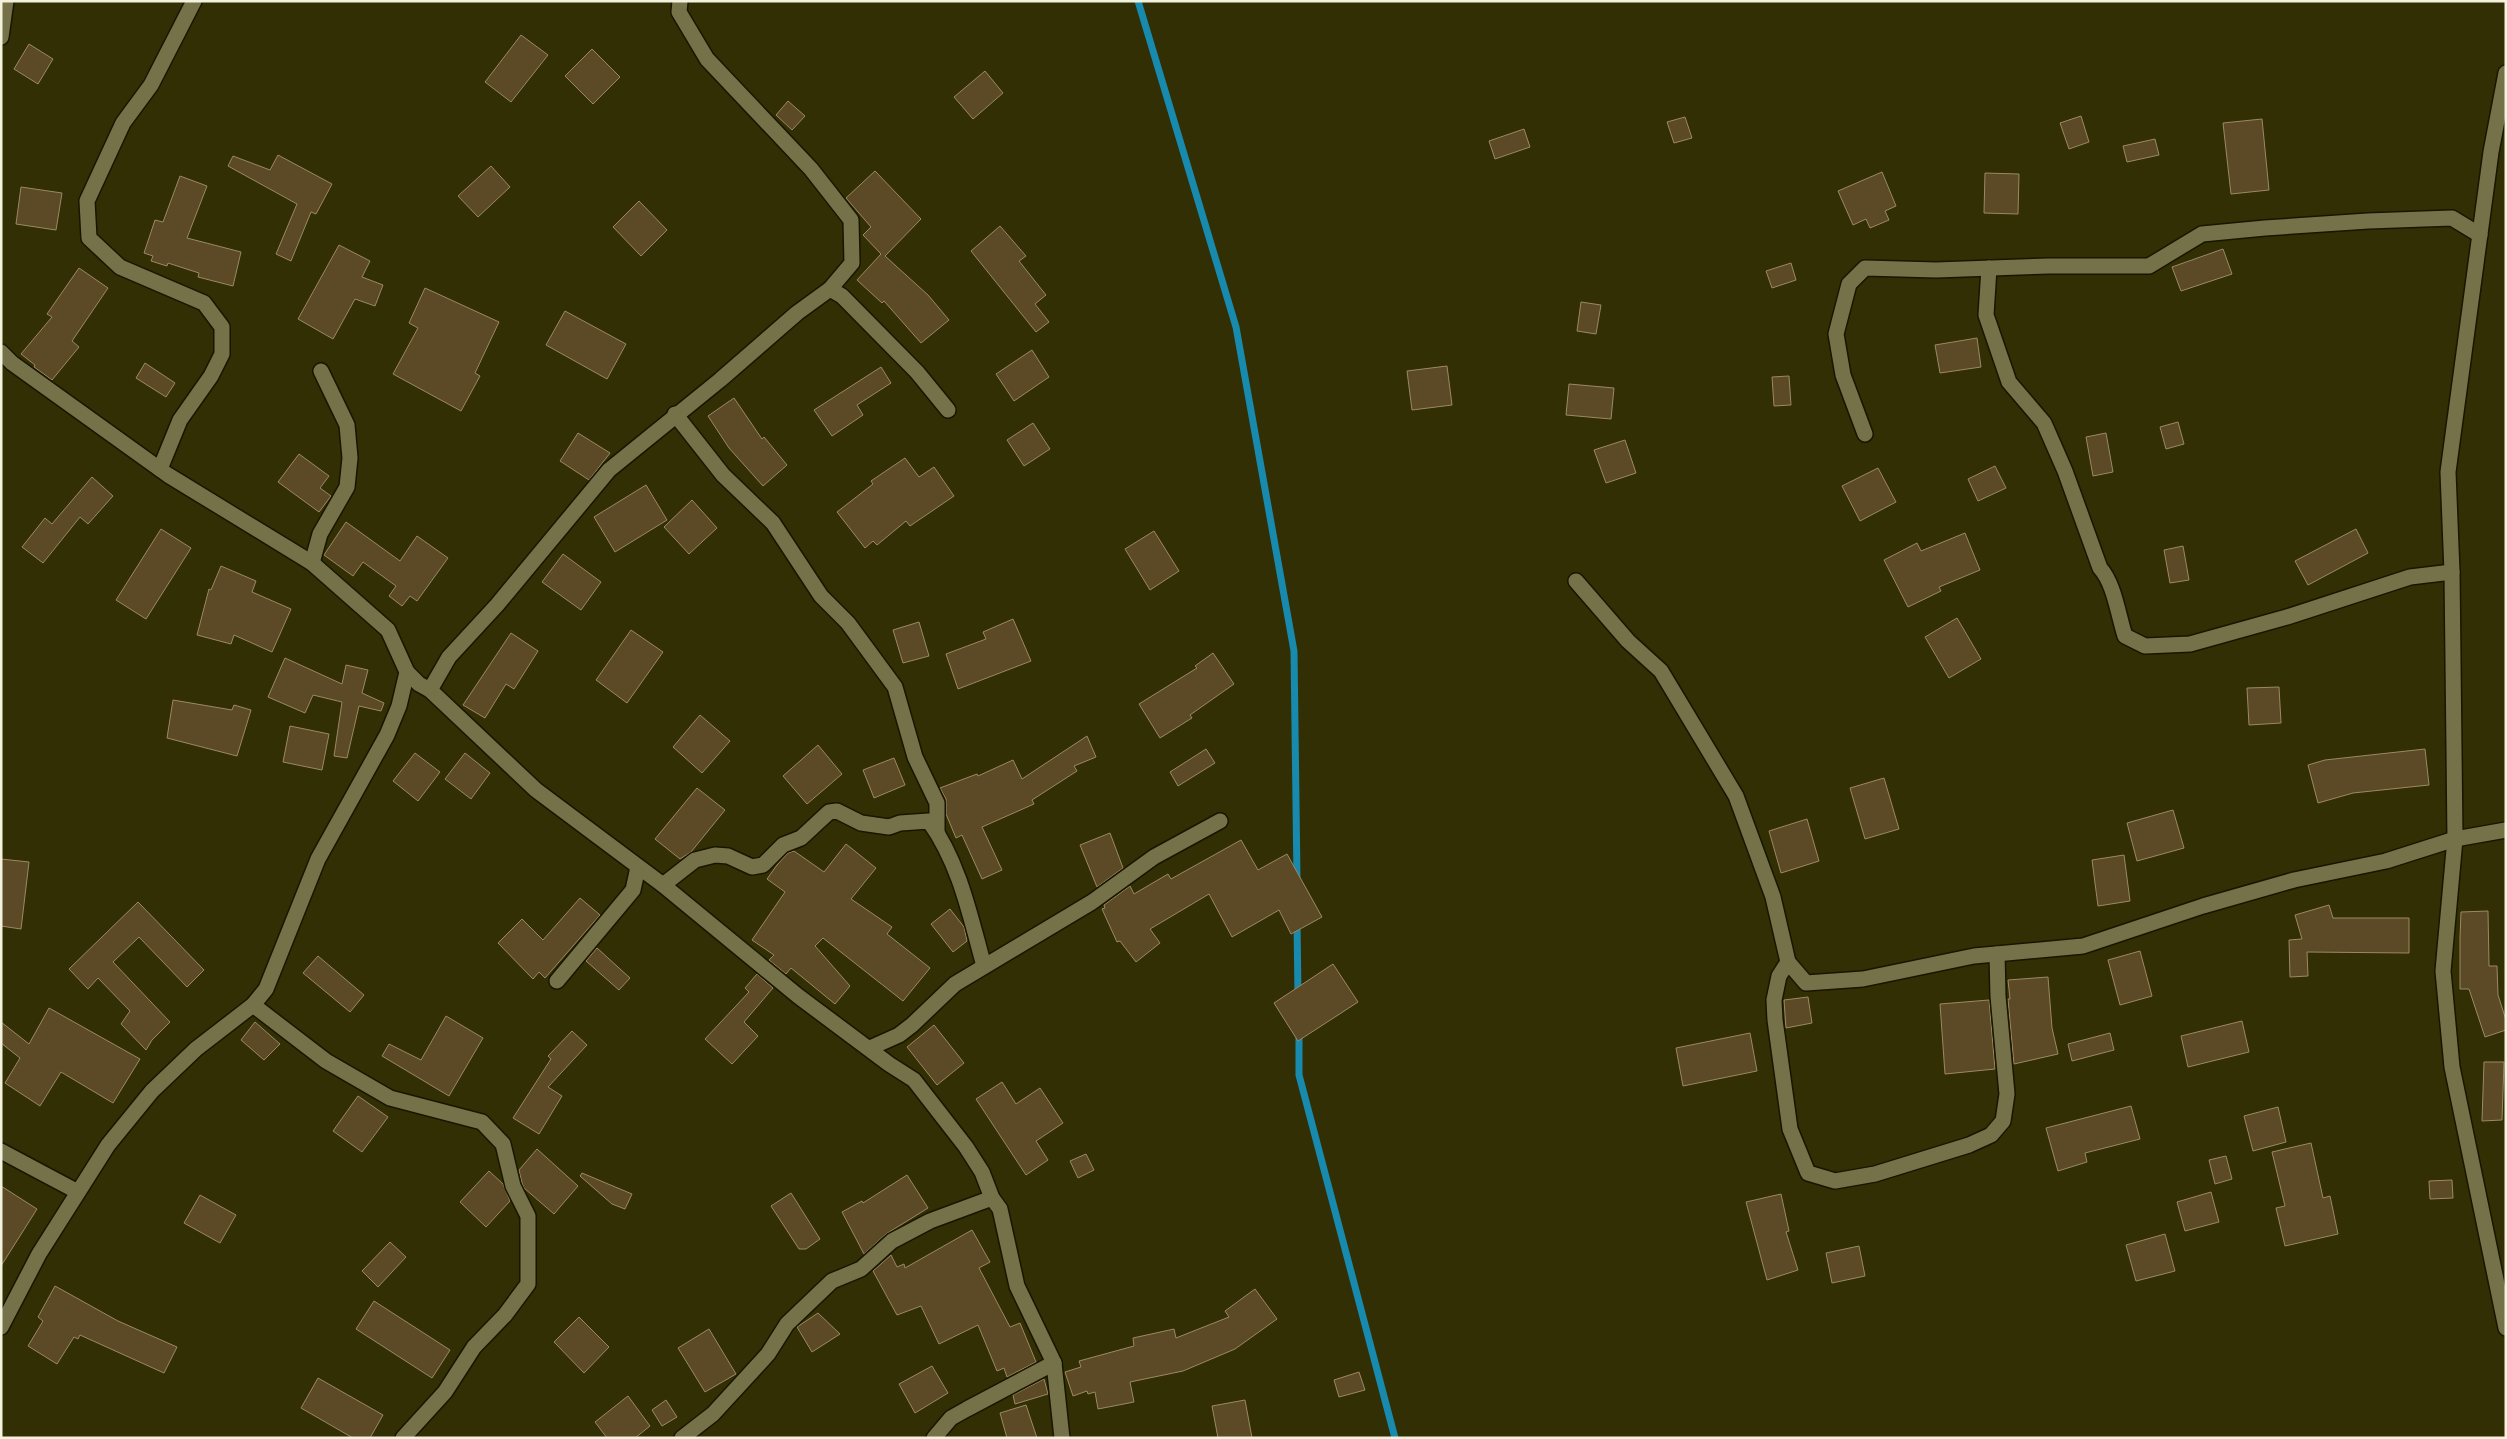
<svg xmlns="http://www.w3.org/2000/svg" width="2507" height="1439" font-family="Lato,sans-serif">
<style>
.lines{fill:none;stroke-linecap:round;stroke-linejoin:round}
.stream{stroke:#188aad;stroke-width:7}
.building{fill:#5b4a25;stroke:#9c8963}
.minor-casing{stroke:#191600;stroke-width:18}
.minor{stroke:#75724a;stroke-width:15}
</style>
<rect width="100%" height="100%" fill="#322f05"/>
<g class="lines">
<!-- stream -->
<g class="stream">
<polyline points="1138,1 1236,327 1294,651 1297,879"/>
<polyline points="1297,922 1298,996"/>
<polyline points="1299,1032 1299,1075 1395,1438"/>
</g>
</g>
<!-- building -->
<g class="building">
<polygon points="521,35 548,55 511,102 485,82"/>
<polygon points="29,44 53,59 38,84 14,69"/>
<polygon points="592,49 620,77 593,104 565,76"/>
<polygon points="985,71 1003,93 973,119 954,97"/>
<polygon points="788,101 805,116 792,130 776,115"/>
<polygon points="2081,116 2089,142 2069,149 2060,123"/>
<polygon points="1685,117 1692,138 1674,143 1667,122"/>
<polygon points="2262,119 2269,190 2231,194 2223,123"/>
<polygon points="1524,129 1530,147 1495,159 1489,141"/>
<polygon points="2155,139 2159,155 2127,162 2123,146"/>
<polygon points="278,155 332,184 316,214 311,212 291,261 276,254 297,204 228,166 233,156 270,170"/>
<polygon points="491,166 510,187 478,217 458,196"/>
<polygon points="875,171 921,219 885,256 928,295 949,320 921,343 884,301 882,303 857,280 881,254 863,235 871,227 846,198"/>
<polygon points="1882,172 1896,206 1885,211 1889,220 1870,228 1866,219 1853,225 1838,191"/>
<polygon points="1985,173 2019,174 2018,214 1984,213"/>
<polygon points="180,176 207,186 187,238 241,252 233,286 198,277 199,273 168,263 167,266 151,261 153,256 144,253 155,220 163,222"/>
<polygon points="21,187 62,193 56,230 16,224"/>
<polygon points="639,201 667,230 641,256 613,227"/>
<polygon points="1000,226 1026,256 1019,261 1046,295 1035,304 1049,322 1036,332 971,251"/>
<polygon points="339,245 370,261 362,277 383,285 375,306 355,299 333,339 298,319"/>
<polygon points="2223,249 2232,274 2181,291 2172,267"/>
<polygon points="1791,263 1796,280 1772,288 1766,271"/>
<polygon points="79,268 108,288 72,341 79,347 52,380 34,367 35,365 21,354 52,317 47,314"/>
<polygon points="425,288 499,322 475,373 480,376 461,411 393,374 418,328 409,323"/>
<polygon points="1581,302 1601,305 1596,334 1577,331"/>
<polygon points="565,311 626,344 607,379 546,345"/>
<polygon points="1977,338 1981,367 1940,373 1935,345"/>
<polygon points="1032,350 1049,377 1014,401 996,374"/>
<polygon points="145,363 175,383 166,397 136,378"/>
<polygon points="1447,366 1452,405 1412,410 1407,371"/>
<polygon points="881,367 891,383 857,405 863,415 832,436 814,410"/>
<polygon points="1789,376 1791,405 1774,406 1772,377"/>
<polygon points="1569,384 1614,388 1611,419 1566,415"/>
<polygon points="734,398 762,439 764,437 787,465 763,486 729,448 708,416"/>
<polygon points="2178,422 2184,444 2166,449 2160,427"/>
<polygon points="1033,423 1050,449 1024,466 1007,440"/>
<polygon points="578,433 610,453 589,480 560,461"/>
<polygon points="2106,433 2113,472 2093,476 2086,437"/>
<polygon points="1625,440 1636,473 1606,483 1594,450"/>
<polygon points="299,454 329,476 320,488 331,496 319,512 278,482"/>
<polygon points="905,458 919,477 934,467 954,496 910,526 906,521 877,545 873,541 865,548 837,512 873,484 871,481"/>
<polygon points="1995,466 2006,488 1978,501 1968,479"/>
<polygon points="1878,468 1896,502 1860,521 1842,486"/>
<polygon points="92,477 113,496 88,524 80,517 43,563 22,547 45,518 52,524"/>
<polygon points="646,485 667,520 615,552 594,517"/>
<polygon points="692,500 717,528 689,554 664,527"/>
<polygon points="346,522 400,561 417,536 448,558 417,601 410,596 402,606 389,596 396,586 363,562 353,576 324,555"/>
<polygon points="161,529 191,548 146,619 116,600"/>
<polygon points="2356,529 2368,553 2308,585 2295,561"/>
<polygon points="1154,531 1179,571 1150,590 1125,549"/>
<polygon points="1965,533 1980,570 1939,587 1941,591 1908,607 1884,560 1917,543 1921,551"/>
<polygon points="2183,546 2189,580 2170,583 2164,550"/>
<polygon points="563,554 601,582 581,610 542,582"/>
<polygon points="221,566 256,581 252,592 291,609 272,652 234,635 231,644 197,635 209,589 211,590"/>
<polygon points="1957,618 1981,659 1949,678 1925,637"/>
<polygon points="1013,619 1031,661 958,689 946,654 986,639 983,632"/>
<polygon points="919,622 929,656 903,663 893,630"/>
<polygon points="631,630 663,652 627,703 596,680"/>
<polygon points="511,633 538,651 514,689 506,684 485,718 463,705"/>
<polygon points="1213,653 1234,684 1190,715 1192,718 1160,738 1139,704 1197,668 1195,666"/>
<polygon points="285,658 342,684 346,665 368,670 362,693 384,703 381,711 359,706 347,758 334,756 342,702 313,695 305,713 268,697"/>
<polygon points="2279,687 2281,723 2249,725 2247,688"/>
<polygon points="173,700 232,710 234,705 251,710 237,756 167,738"/>
<polygon points="700,715 730,741 702,773 673,747"/>
<polygon points="290,726 329,734 322,770 283,762"/>
<polygon points="1087,736 1096,757 1074,766 1077,771 1032,800 1034,804 982,827 1002,870 982,879 962,835 956,838 946,814 946,799 940,788 977,774 978,776 1013,760 1022,779"/>
<polygon points="818,745 842,774 807,804 783,776"/>
<polygon points="1206,749 1215,763 1178,786 1170,772"/>
<polygon points="2425,749 2429,785 2353,793 2318,803 2308,765 2325,760"/>
<polygon points="415,753 440,772 418,801 393,781"/>
<polygon points="465,753 490,773 471,799 445,779"/>
<polygon points="894,758 905,785 874,798 863,770"/>
<polygon points="1884,778 1899,829 1865,839 1850,788"/>
<polygon points="697,788 725,810 691,852 680,859 655,839"/>
<polygon points="2173,810 2184,848 2137,861 2127,823"/>
<polygon points="1807,819 1819,861 1781,873 1769,831"/>
<polygon points="1110,833 1123,868 1097,887 1080,845"/>
<polygon points="1241,840 1258,870 1287,854 1322,917 1291,934 1279,910 1232,937 1209,894 1150,929 1160,943 1136,962 1120,941 1117,942 1102,909 1105,908 1104,905 1130,886 1134,894 1168,874 1171,879"/>
<polygon points="846,844 876,868 851,899 892,927 887,934 930,968 903,1001 823,938 815,946 850,986 835,1004 791,968 786,974 769,960 774,955 752,940 785,892 767,879 777,865 788,853 794,851 824,872"/>
<polygon points="2124,855 2130,901 2098,906 2092,860"/>
<polygon points="1,859 29,862 21,929 1,926"/>
<polygon points="580,898 600,915 545,978 539,972 533,979 498,943 522,919 543,940"/>
<polygon points="138,902 204,970 187,987 139,937 113,962 170,1022 152,1040 146,1050 121,1024 130,1011 98,978 88,989 69,969"/>
<polygon points="2329,905 2333,918 2409,918 2409,953 2307,952 2308,976 2290,977 2289,940 2302,939 2295,915"/>
<polygon points="950,909 964,927 967,941 953,952 931,924"/>
<polygon points="2488,911 2489,966 2497,966 2498,995 2506,1020 2506,1030 2485,1037 2469,989 2460,989 2460,938 2461,912"/>
<polygon points="597,948 630,978 619,990 586,961"/>
<polygon points="2140,951 2152,996 2120,1005 2108,960"/>
<polygon points="318,956 364,995 350,1012 303,973"/>
<polygon points="1333,964 1358,1002 1298,1041 1274,1003"/>
<polygon points="757,974 773,988 744,1022 758,1036 732,1064 705,1039 749,992 745,988"/>
<polygon points="2048,977 2052,1028 2058,1054 2014,1064 2008,999 2010,999 2008,980"/>
<polygon points="1808,997 1812,1023 1786,1028 1784,1000"/>
<polygon points="1989,1000 1995,1069 1945,1074 1940,1004"/>
<polygon points="49,1008 140,1059 113,1103 61,1072 40,1106 5,1083 20,1058 1,1043 1,1022 29,1044"/>
<polygon points="446,1016 483,1038 449,1096 382,1056 389,1044 421,1060"/>
<polygon points="2242,1021 2249,1052 2188,1067 2181,1036"/>
<polygon points="255,1022 280,1044 264,1060 241,1040"/>
<polygon points="934,1025 964,1063 937,1085 907,1047"/>
<polygon points="572,1031 587,1045 548,1087 562,1096 539,1134 513,1118 551,1059 548,1056"/>
<polygon points="1750,1033 1757,1071 1683,1086 1676,1048"/>
<polygon points="2110,1033 2114,1050 2072,1061 2068,1044"/>
<polygon points="2484,1062 2504,1062 2502,1120 2482,1121"/>
<polygon points="1002,1082 1016,1104 1040,1088 1063,1123 1036,1141 1048,1160 1026,1175 976,1099"/>
<polygon points="358,1096 388,1117 362,1152 333,1131"/>
<polygon points="2131,1106 2140,1139 2085,1153 2087,1162 2058,1171 2046,1128"/>
<polygon points="2278,1107 2286,1142 2253,1151 2244,1116"/>
<polygon points="2311,1143 2323,1198 2330,1196 2338,1234 2285,1246 2276,1208 2285,1206 2272,1152"/>
<polygon points="537,1149 578,1186 554,1214 524,1188 522,1183 519,1170"/>
<polygon points="1086,1154 1094,1170 1078,1178 1070,1161"/>
<polygon points="2226,1156 2232,1179 2215,1184 2209,1160"/>
<polygon points="489,1171 503,1184 510,1201 486,1227 460,1202"/>
<polygon points="582,1173 632,1194 625,1209 612,1204 580,1176"/>
<polygon points="907,1175 928,1208 886,1234 864,1254 842,1212 862,1201 863,1203"/>
<polygon points="2452,1180 2453,1198 2430,1199 2429,1181"/>
<polygon points="1,1186 37,1209 1,1266"/>
<polygon points="2211,1192 2219,1222 2185,1231 2177,1202"/>
<polygon points="791,1193 820,1239 806,1249 799,1249 771,1206"/>
<polygon points="1781,1194 1789,1231 1786,1232 1798,1270 1767,1280 1746,1202"/>
<polygon points="200,1195 236,1215 220,1243 184,1223"/>
<polygon points="972,1230 990,1262 979,1268 1010,1327 1020,1323 1036,1362 1007,1377 1004,1368 997,1371 978,1325 939,1344 921,1306 897,1315 873,1271 891,1255 897,1267 904,1264 905,1268"/>
<polygon points="2165,1234 2175,1271 2136,1281 2126,1245"/>
<polygon points="390,1242 406,1257 378,1287 362,1271"/>
<polygon points="1859,1246 1865,1276 1832,1283 1826,1253"/>
<polygon points="55,1286 118,1321 177,1347 164,1373 80,1335 78,1339 74,1337 57,1364 28,1346 43,1321 38,1317"/>
<polygon points="1255,1289 1277,1319 1235,1349 1183,1371 1130,1382 1134,1402 1098,1409 1095,1392 1088,1394 1087,1391 1073,1396 1065,1372 1081,1367 1079,1361 1134,1346 1133,1338 1174,1329 1176,1338 1229,1317 1225,1311"/>
<polygon points="374,1301 450,1350 432,1378 356,1329"/>
<polygon points="818,1313 840,1334 812,1352 797,1327"/>
<polygon points="579,1317 609,1347 584,1373 554,1342"/>
<polygon points="709,1329 736,1374 705,1392 678,1348"/>
<polygon points="932,1366 948,1393 915,1413 899,1384"/>
<polygon points="1359,1372 1365,1390 1339,1397 1334,1380"/>
<polygon points="318,1378 383,1415 370,1438 353,1438 301,1408"/>
<polygon points="1044,1379 1048,1394 1015,1404 1013,1395"/>
<polygon points="628,1396 650,1426 635,1438 607,1438 595,1422"/>
<polygon points="666,1400 677,1417 662,1426 652,1410"/>
<polygon points="1245,1400 1252,1438 1218,1438 1212,1406"/>
<polygon points="1026,1405 1037,1438 1007,1438 1000,1413"/>
</g>
<g class="lines">
<defs>
<g id="minor">
<polyline points="1,37 6,1"/>
<polyline points="2506,73 2491,152 2448,472 2452,572 2455,839 2443,971 2452,1067 2506,1328"/>
<path d="M1989 268 1986 315 2009 382 2044 423 2065 471 2100 568C2114 583 2118 614 2125 636L2145 646 2190 644 2287 617 2410 577 2452 572"/>
<polyline points="830,289 842,296 917,372 948,410"/>
<polyline points="1,352 12,363 168,475 312,563 388,630 407,672 399,706 387,735 318,859 266,989 253,1005 196,1049 152,1091 108,1145 39,1254 1,1327"/>
<polyline points="675,414 723,475 773,523 821,596 848,623 895,687 915,757 937,803 937,832"/>
<polyline points="1865,434 1843,375 1836,334 1849,284 1865,268 1936,270 2049,266 2149,266 2202,234 2265,228 2368,221 2452,218 2480,235"/>
<polyline points="160,469 180,420 211,376 222,354 222,327 204,303 120,267 89,238 87,201 123,123 151,85 194,1"/>
<polyline points="312,563 320,534 347,487 350,458 347,425 321,371"/>
<polyline points="1576,581 1628,641 1661,671 1736,796 1773,897 1788,962 1806,983 1863,979 1974,956 2083,946 2203,906 2294,880 2386,861 2455,839 2506,830"/>
<polyline points="407,672 419,684 430,690 536,790 663,885 798,996 889,1064 914,1080 966,1147 982,1172 992,1198 1000,1209 1017,1286 1054,1363 1062,1438"/>
<polyline points="430,690 449,657 497,605 609,470 720,380 797,313 830,289 852,263 851,220 811,169 707,59 679,12 680,1"/>
<path d="M663 885 695 860 715 855 728 856 752 867 763 865 783 845 801 838 829 812 837 811 861 823 889 827 900 823 929 821C960 864 970 916 984 966"/>
<polyline points="1788,962 1779,976 1774,1000 1775,1020 1790,1129 1808,1173 1835,1181 1875,1174 1969,1145 1991,1135 2003,1121 2007,1094 1998,996 1997,954"/>
<polyline points="557,981 633,890 638,867"/>
<polyline points="253,1005 326,1061 390,1098 482,1122 503,1144 513,1186 528,1216 528,1284 505,1315 474,1347 445,1392 403,1438"/>
<polyline points="870,1048 899,1035 912,1025 955,984 1092,902 1154,857 1220,821"/>
<polyline points="1,1151 78,1192"/>
<polyline points="682,1438 713,1414 768,1354 787,1324 832,1281 861,1269 892,1241 930,1221 992,1198"/>
<polyline points="934,1438 951,1418 967,1409 1054,1363"/>
</g>
</defs>
<!-- minor casing -->
<use href="#minor" class="minor-casing"/>
<!-- minor -->
<use href="#minor" class="minor"/>
</g>
<!-- border -->
<rect width="2507" height="1439" fill="none" stroke="#f3f2dc" stroke-width="5"/>
</svg>
